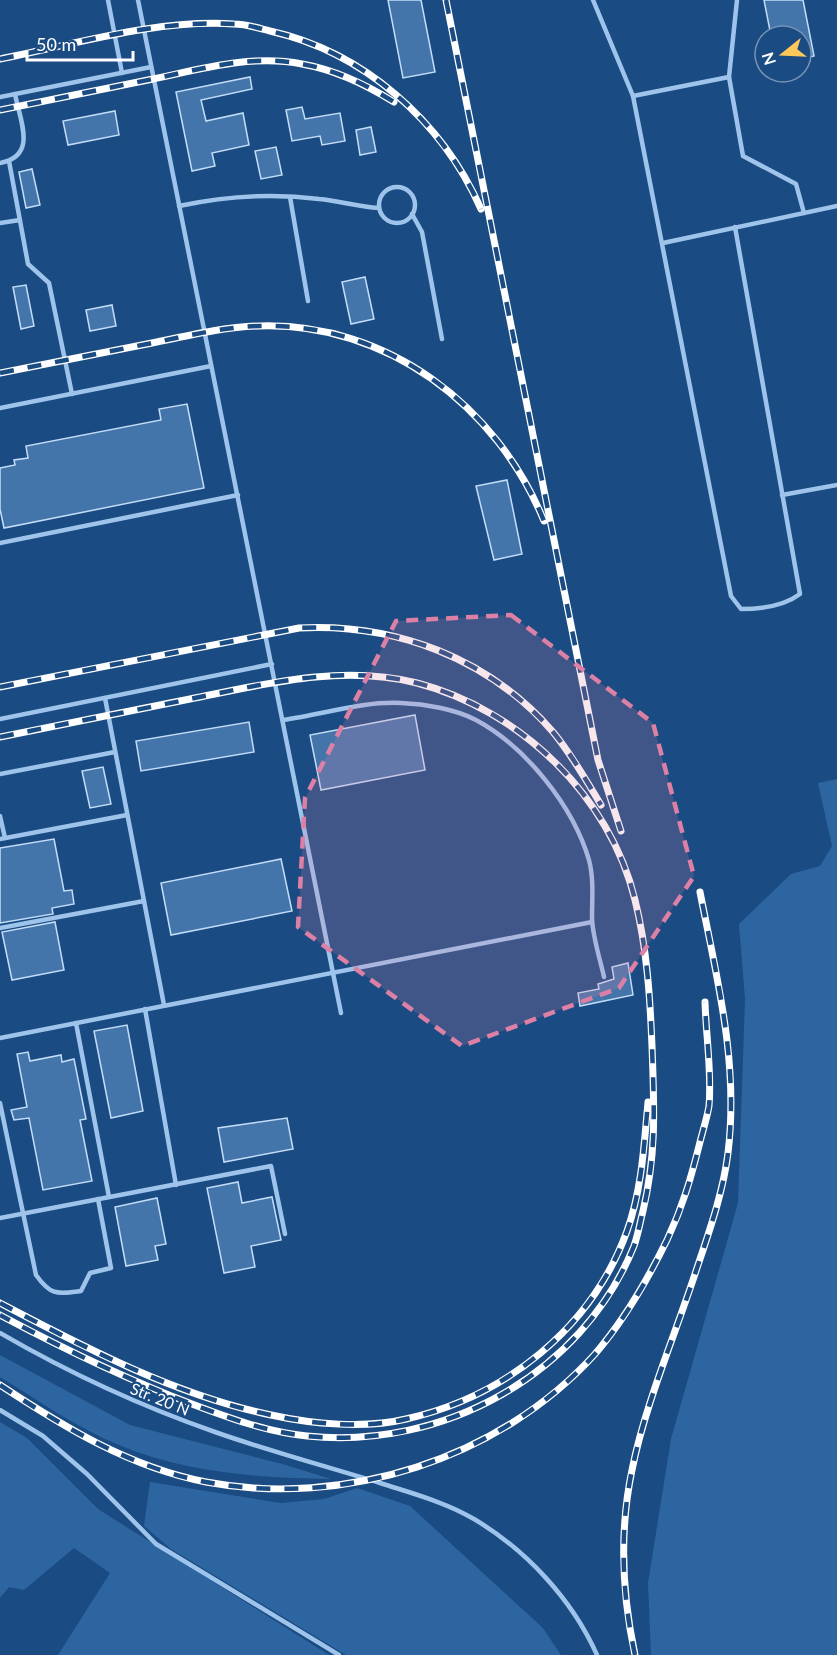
<svg xmlns="http://www.w3.org/2000/svg" width="837" height="1655" font-family="Lato,sans-serif">
<style>
.green{fill:#2d65a1}
.building{fill:#4375ab;stroke:#c3ddf8;stroke-width:1.5}
.lines{fill:none;stroke-linecap:round;stroke-linejoin:round}
.service{stroke:#9ec4eb;stroke-width:4.5}
.rail-casing{stroke:#fff;stroke-width:7}
.rail{stroke:#1a4b82;stroke-width:4.5;stroke-dasharray:14;stroke-linecap:butt}
.marked{fill:#dd80a5;fill-opacity:0.2;stroke:#dd80a5;stroke-width:4.5;stroke-dasharray:12 8;stroke-linejoin:round}
.labels{text-anchor:middle;stroke-width:4.5;stroke-linejoin:round;paint-order:stroke}
.street-label{font-size:16px;fill:#fff;stroke:#1a4b82}
</style>
<rect width="100%" height="100%" fill="#1a4b82"/>
<!-- green -->
<g class="green">
<polygon points="837,779 837,1655 651,1655 648,1583 671,1439 738,1203 745,999 739,924 791,874 820,866 832,846 818,783"/>
<path d="M0 1355 130 1425 286 1465 331 1479C260 1478 186 1473 119 1445 77 1428 39 1401 0 1377Z"/>
<polygon points="0,1422 27,1438 98,1509 329,1655 58,1655 110,1573 74,1548 24,1590 9,1587 0,1598"/>
<polygon points="150,1482 281,1503 324,1499 357,1488 410,1506 543,1628 561,1655 346,1655 171,1549 144,1526"/>
</g>
<!-- building -->
<g class="building">
<polygon points="388,0 421,0 435,72 403,78"/>
<polygon points="764,0 803,0 814,56 801,59 801,36 771,36"/>
<polygon points="250,77 252,89 201,100 206,121 243,113 249,145 212,153 215,166 192,171 176,92"/>
<polygon points="302,107 305,119 340,113 345,141 322,145 320,136 292,141 286,110"/>
<polygon points="115,111 119,135 68,145 63,121"/>
<polygon points="371,127 376,152 360,155 356,130"/>
<polygon points="276,147 282,175 261,179 255,151"/>
<polygon points="32,169 40,205 26,208 19,172"/>
<polygon points="365,277 374,319 351,324 342,282"/>
<polygon points="26,285 34,326 21,329 13,287"/>
<polygon points="112,305 116,326 90,331 86,310"/>
<polygon points="187,404 204,488 4,528 0,509 0,468 15,465 14,460 28,458 26,446 161,420 159,409"/>
<polygon points="507,480 522,554 494,560 476,486"/>
<polygon points="415,715 425,770 321,790 310,735"/>
<polygon points="249,722 254,752 141,771 136,741"/>
<polygon points="103,767 111,804 90,808 82,771"/>
<polygon points="54,839 64,891 72,890 74,904 52,908 53,914 0,923 0,848"/>
<polygon points="281,859 292,911 171,935 161,883"/>
<polygon points="55,922 64,970 12,980 2,932"/>
<polygon points="628,963 633,995 580,1006 578,993 599,989 598,984 614,979 612,967"/>
<polygon points="127,1025 143,1111 111,1118 94,1031"/>
<polygon points="28,1052 30,1061 61,1055 62,1062 74,1059 86,1119 80,1120 92,1181 43,1190 29,1118 14,1120 11,1110 27,1107 17,1054"/>
<polygon points="287,1118 293,1149 224,1162 218,1128"/>
<polygon points="238,1182 242,1203 272,1197 281,1240 251,1246 255,1267 224,1273 207,1188"/>
<polygon points="157,1198 166,1244 155,1246 158,1260 126,1266 115,1207"/>
</g>
<g class="lines">
<!-- service -->
<g class="service">
<polyline points="108,0 122,73"/>
<polyline points="138,0 341,1013"/>
<path d="M593 0 633 96 731 596 741 609C762 609 784 606 800 594L735 227"/>
<polyline points="729,77 737,0"/>
<polyline points="633,96 729,77 743,156 796,184 804,213"/>
<polyline points="0,97 151,67"/>
<polyline points="9,161 28,264 49,283 72,394"/>
<path d="M0 163C38 156 20 121 15 94"/>
<circle cx="397" cy="205" r="18"/>
<polyline points="290,197 308,301"/>
<path d="M179 206C226 196 272 193 319 199 340 201 358 207 379 208"/>
<polyline points="412,214 422,232 442,339"/>
<polyline points="0,223 20,220"/>
<polyline points="663,243 837,206"/>
<polyline points="0,408 211,366"/>
<polyline points="782,495 837,485"/>
<polyline points="0,543 238,495"/>
<polyline points="105,698 164,1005"/>
<polyline points="0,719 272,664"/>
<path d="M283 720C321 715 362 701 401 703 425 704 455 709 476 720 526 747 573 806 589 860 594 879 592 899 592 919 593 938 600 959 604 977"/>
<polyline points="0,774 115,752"/>
<polyline points="0,816 5,838"/>
<polyline points="0,839 127,815"/>
<polyline points="0,928 144,901"/>
<polyline points="145,1009 176,1185"/>
<polyline points="76,1023 109,1197"/>
<polyline points="0,1038 592,922"/>
<path d="M0 1103 36 1275C51 1296 57 1294 81 1291L90 1273 111 1268 98 1199"/>
<polyline points="0,1218 271,1166 285,1234"/>
<path d="M0 1333C69 1373 140 1406 215 1432 269 1451 325 1466 380 1483 411 1493 445 1502 474 1519 526 1550 572 1599 597 1655"/>
<polyline points="0,1410 43,1436 87,1474 156,1544 339,1655"/>
</g>
<defs>
<g id="rail">
<polyline points="446,0 598,760 621,831"/>
<path d="M0 59C76 44 156 19 234 24 246 24 258 28 270 31 364 52 442 121 481 209"/>
<path d="M0 110C51 100 102 89 153 79 201 69 252 54 302 64 336 70 365 84 394 102"/>
<path d="M0 373C51 363 101 353 152 343 187 336 223 327 259 326 387 322 497 406 544 521"/>
<path d="M0 687 299 628C395 623 489 658 553 732 572 755 586 780 601 805"/>
<path d="M0 737C63 724 127 712 190 699 265 684 341 664 417 683 520 710 610 796 635 900 647 948 650 997 652 1046 654 1106 657 1151 643 1211 640 1222 638 1235 634 1246 582 1375 442 1450 307 1436 267 1432 229 1418 192 1404 126 1379 62 1348 0 1315"/>
<path d="M0 1303C86 1348 175 1395 271 1415 312 1424 365 1429 406 1419 505 1397 592 1328 627 1231 642 1189 644 1145 648 1102"/>
<path d="M0 1385C64 1427 129 1467 206 1482 344 1508 500 1459 595 1354 625 1319 647 1281 667 1240 683 1206 691 1178 700 1142 703 1130 707 1118 709 1106 712 1073 706 1036 705 1002"/>
<path d="M635 1655C622 1594 619 1532 632 1470 645 1405 675 1335 696 1271 709 1232 723 1193 728 1153 739 1063 717 979 700 892"/>
</g>
</defs>
<!-- rail casing -->
<use href="#rail" class="rail-casing"/>
<!-- rail -->
<use href="#rail" class="rail"/>
</g>
<!-- marked area -->
<path class="marked" d="M511 615 653 723 694 876 619 988 462 1046 298 927 305 798 396 621Z"/>
<g class="labels">
<!-- street labels -->
<g class="street-label">
<text transform="translate(160 1399) rotate(22)" y="6">Str. 20 N</text>
</g>
</g>
<!-- north arrow -->
<g transform="translate(783 54) rotate(252)"><circle r="28" fill="#1a4b82" stroke="#7693b4" stroke-width="1.5"/>
<path d="M0-4.5L10 22L0 15L-10 22Z" fill="#fdc85a"/>
<text y="-9" font-size="16" font-weight="bold" text-anchor="middle" fill="#ffffff">N</text>
</g>
<!-- scale -->
<path d="M27 51v9h106v-9" fill="none" stroke="#ffffff" stroke-width="3"/>
<text x="36" y="51" font-size="18" fill="#ffffff" stroke="#1a4b82" stroke-width="4.5" paint-order="stroke">50 m</text>
</svg>
